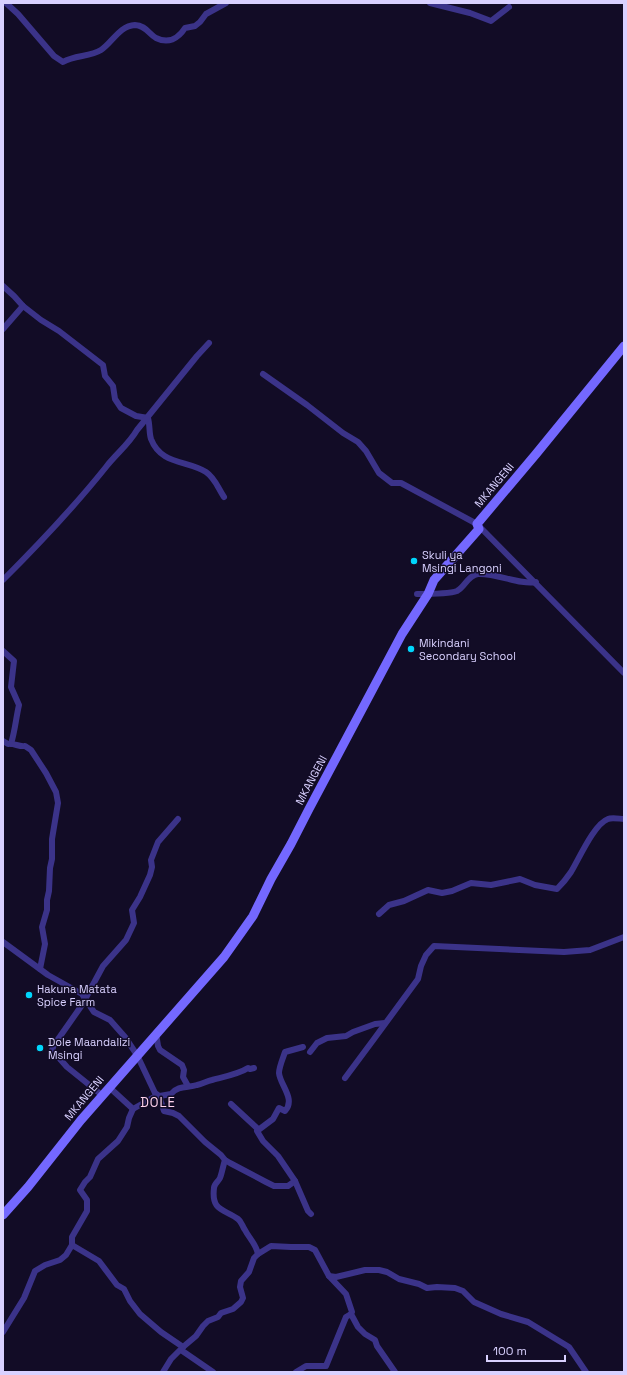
<svg xmlns="http://www.w3.org/2000/svg" width="627" height="1375" font-family="'Space Grotesk',sans-serif">
<style>
.lines{fill:none;stroke-linecap:round;stroke-linejoin:round}
.street{stroke:#3b3389;stroke-width:6}
.secondary{stroke:#7468ff;stroke-width:9}
.poi-dot{fill:#00d6fc;stroke:#120c26;stroke-width:1.5}
.labels{text-anchor:middle;stroke-width:3;stroke-linejoin:round;paint-order:stroke}
.street-label{font-size:11px;fill:#d9d1ff;stroke:#120c26}
.poi-label{font-size:11px;fill:#d9d1ff;stroke:#120c26;text-anchor:start}
.quarter-label{font-size:13px;letter-spacing:1px;fill:#ffd3ed;stroke:#120c26}
</style>
<rect width="100%" height="100%" fill="#120c26"/>
<g class="lines">
<!-- street -->
<g class="street">
<path d="M6 3 18 14 54 56 63 62C75 55 90 57 101 50 113 42 119 26 135 25 145 25 149 34 156 38 168 44 178 39 185 28L195 26 200 22 206 14 226 3"/>
<polyline points="430,3 470,13 491,21 509,7"/>
<path d="M3 286 14 296 23 306 41 320 59 331 103 365 105 376 113 386 115 399 121 408 136 416 148 418C150 425 149 433 151 439 161 465 187 460 206 472 215 478 218 488 224 497"/>
<polyline points="3,329 23,306"/>
<polyline points="263,374 307,405 343,433 358,442 366,451 379,473 392,483 401,483 477,524 624,673"/>
<path d="M3 580C39 544 74 507 106 467 116 454 129 444 137 430L197 356 209 343"/>
<path d="M417 594C426 594 449 594 457 591 465 587 468 575 478 574 497 573 519 585 536 582"/>
<path d="M3 651 14 661 11 687 19 705C16 718 15 731 11 744"/>
<path d="M3 741 8 744C14 743 19 747 25 746L31 750 46 773 56 792 58 803 52 839V859L50 868 49 891 47 900V910L42 927 45 944 40 969"/>
<path d="M379 914 389 905 404 901 428 890 442 893 452 891 471 883 491 885 520 879 535 885 557 889C562 884 567 878 571 872 579 859 594 824 608 819 612 817 620 819 624 819"/>
<polyline points="3,942 48,975 82,994 94,1012 110,1020 125,1037 137,1055 155,1093 159,1096 164,1111 173,1113 179,1116 205,1142 221,1155 225,1160 230,1163 266,1182 274,1186 288,1186 295,1181"/>
<polyline points="156,1033 158,1046 160,1050 182,1065 184,1070 183,1077 188,1086"/>
<path d="M303 1047 285 1052C283 1058 279 1067 279 1073 280 1085 296 1099 285 1111L279 1108 273 1119 257 1131 263 1141 278 1156 295 1181 308 1211 311 1214"/>
<polyline points="310,1052 317,1043 327,1038 346,1036 353,1032 375,1024 385,1023"/>
<polyline points="345,1078 374,1039 418,979 421,966 426,955 434,946 564,952 590,950 624,937"/>
<path d="M109 1087 133 1109 154 1097 171 1094C178 1085 188 1088 197 1085 202 1084 207 1081 212 1080 223 1077 239 1074 248 1068L250 1069 254 1068"/>
<polyline points="103,1096 67,1067 52,1050 54,1045 82,1005 103,966 126,940 134,923 132,910 140,897 150,875 152,867 151,860 158,842 178,819"/>
<polyline points="231,1104 258,1129"/>
<polyline points="72,1245 99,1261 117,1285 124,1289 130,1301 140,1314 161,1332 183,1347 171,1359 163,1372"/>
<polyline points="258,1254 271,1246 291,1247 309,1247 315,1250 329,1276 336,1277 365,1270 379,1270 387,1272 399,1279 419,1284 427,1288 437,1287 455,1288 463,1291 474,1302 501,1314 528,1322 569,1347 586,1372"/>
<polyline points="329,1276 346,1294 352,1312 351,1314 358,1327 365,1334 375,1340 377,1346 395,1372"/>
<polyline points="3,1332 24,1298 35,1271 45,1265 60,1260 66,1255 72,1245 72,1237 87,1211 87,1200 80,1190 85,1182 90,1177 98,1159 118,1141 127,1127 129,1118 133,1109"/>
<path d="M183 1347 196 1336 203 1326 208 1321 218 1317 221 1313 233 1309 241 1302 243 1298 240 1287 241 1281 249 1272 254 1258 258 1254C256 1244 249 1238 245 1230 242 1226 242 1222 238 1219 225 1209 211 1212 214 1188 214 1184 218 1182 220 1178 222 1173 223 1166 225 1160"/>
<polyline points="181,1350 213,1372"/>
<polyline points="296,1372 306,1366 326,1366 346,1317 351,1314"/>
</g>
<!-- secondary -->
<polyline class="secondary" points="3,1215 28,1187 81,1120 224,957 253,916 271,879 291,844 309,809 402,634 428,594 434,580 479,529 477,524 536,454 624,346"/>
</g>
<!-- markers -->
<g class="poi-dot">
<circle cx="414" cy="561" r="4"/>
<circle cx="411" cy="649" r="4"/>
<circle cx="29" cy="995" r="4"/>
<circle cx="40" cy="1048" r="4"/>
</g>
<g class="labels">
<!-- street labels -->
<g class="street-label">
<text transform="translate(494 485) rotate(-50)" y="4">MKANGENI</text>
<text transform="translate(311 780) rotate(-62)" y="4">MKANGENI</text>
<text transform="translate(84 1098) rotate(-50)" y="4">MKANGENI</text>
</g>
<!-- poi labels -->
<g class="poi-label">
<text x="422" y="559">Skuli ya<tspan x="422" dy="13">Msingi Langoni</tspan></text>
<text x="419" y="647">Mikindani<tspan x="419" dy="13">Secondary School</tspan></text>
<text x="37" y="993">Hakuna Matata<tspan x="37" dy="13">Spice Farm</tspan></text>
<text x="48" y="1046">Dole Maandalizi<tspan x="48" dy="13">Msingi</tspan></text>
</g>
<!-- quarter labels -->
<g class="quarter-label">
<text x="158" y="1107">DOLE</text>
</g>
</g>
<!-- border -->
<rect width="627" height="1375" fill="none" stroke="#d9d1ff" stroke-width="8"/>
<!-- scale -->
<path d="M487 1355v6h78v-6" fill="none" stroke="#d9d1ff" stroke-width="2"/>
<text x="493" y="1355" font-size="12" fill="#d9d1ff" stroke="#120c26" stroke-width="3" paint-order="stroke">100 m</text>
</svg>
